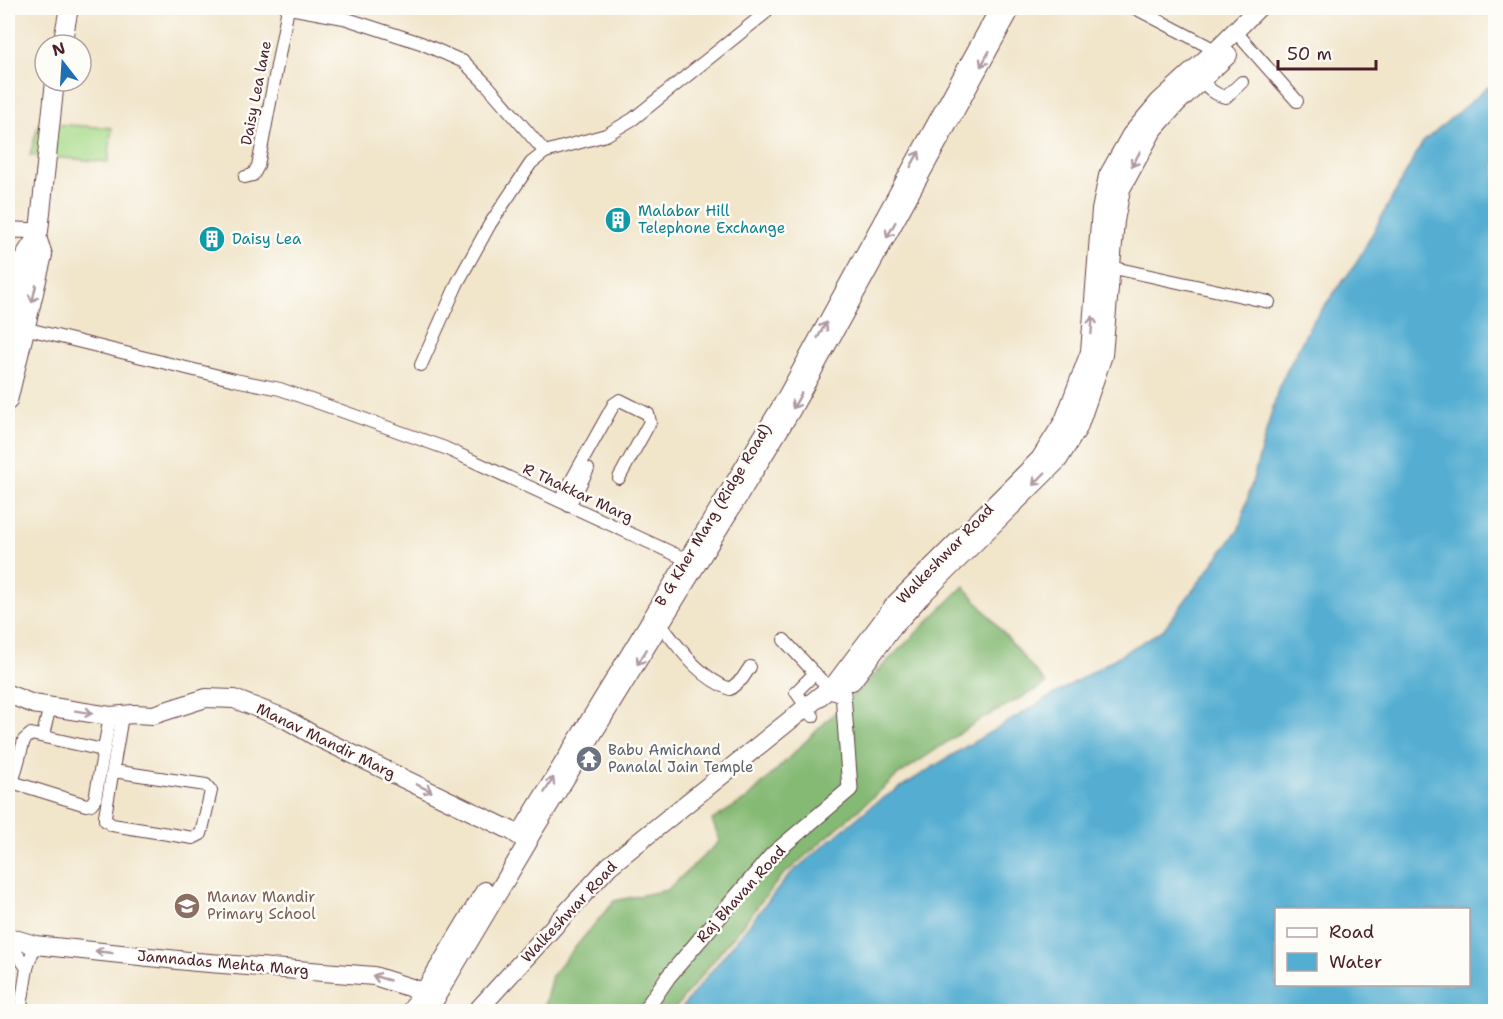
<svg xmlns="http://www.w3.org/2000/svg" width="1503" height="1019" font-family="'Shantell Sans',sans-serif">
<style>
.green{fill:#a7da89;stroke:#787c5a;stroke-width:1.5}
.forest{fill:#85ba75;stroke:#686c50;stroke-width:1.5}
.water{fill:#54aed2;stroke:#4f667e;stroke-width:1.5;fill-rule:evenodd}
.lines{fill:none;stroke-linecap:round;stroke-linejoin:round}
.minor-casing{stroke:#633d43;stroke-width:14}
.tertiary-casing{stroke:#633d43;stroke-width:17}
.secondary-casing{stroke:#633d43;stroke-width:20}
.minor{stroke:#fff;stroke-width:12}
.tertiary{stroke:#fff;stroke-width:15}
.secondary{stroke:#fff;stroke-width:18}
.oneway{stroke:#ae9aa0}
.labels{text-anchor:middle;stroke-width:5;stroke-linejoin:round;paint-order:stroke}
.street-label{font-size:15px;fill:#4a1f2b;stroke:#fdfcf7}
.culture-label{font-size:15px;fill:#0d838f;stroke:#fdfcf7;text-anchor:start}
.worship-label{font-size:15px;fill:#5b616d;stroke:#fdfcf7;text-anchor:start}
.education-label{font-size:15px;fill:#785e54;stroke:#fdfcf7;text-anchor:start}
</style>
<rect width="100%" height="100%" fill="#fdfcf7"/>
<filter id="ink" filterUnits="userSpaceOnUse"><feTurbulence type="fractalNoise" baseFrequency=".0167" numOctaves="2"/><feDisplacementMap in="SourceGraphic" scale="12" xChannelSelector="R" yChannelSelector="G"/><feConvolveMatrix kernelMatrix="1 2 1 2 8 2 1 2 1" color-interpolation-filters="sRGB"/></filter>
<filter id="wash" filterUnits="userSpaceOnUse"><feTurbulence type="fractalNoise" baseFrequency=".008" numOctaves="4" result="noise"/><feDisplacementMap in="SourceGraphic" scale="24" xChannelSelector="R" yChannelSelector="G"/><feGaussianBlur stdDeviation="1.35" result="paint"/><feColorMatrix in="noise" values="0 0 0 0 0 0 0 0 0 0 0 0 0 0 0 0 0 1.4 0 .05"/><feComposite in="paint" operator="in"/></filter>
<g filter="url(#wash)">
<rect width="100%" height="100%" fill="#f1e5ca"/>
<!-- green -->
<polygon class="green" points="39,123 112,128 108,162 30,155"/>
<!-- forest -->
<polygon class="forest" points="964,586 1046,684 978,721 897,776 781,877 673,1011 543,1012 552,975 614,901 667,890 720,841 712,820 748,798"/>
<!-- water -->
<path class="water" d="M1495 81V1011H679L790 874 875 803 967 746 1163 630 1239 529 1279 386 1311 324 1355 265 1423 142ZM1276 910H1468V984H1276Z"/>
</g>
<g filter="url(#ink)">
<g class="lines">
<defs>
<g id="minor">
<polyline points="289,8 344,18 421,43 464,62 488,86 545,152"/>
<polyline points="1135,8 1221,53"/>
<polyline points="1235,31 1297,101"/>
<path d="M1197 76C1206 85 1213 95 1226 97L1242 82"/>
<polyline points="245,177 253,175 258,166 288,8"/>
<polyline points="1105,266 1269,302"/>
<polyline points="20,327 235,380 280,389 445,448 694,563"/>
<polyline points="421,365 458,282 490,224 531,163 545,152 606,135 633,119 764,14 769,8"/>
<polyline points="560,501 614,404 620,400 648,414 650,422 619,478"/>
<polyline points="569,506 588,469"/>
<path d="M661 625C681 650 700 678 730 689L742 679 750 667"/>
<polyline points="784,640 834,694"/>
<polyline points="813,716 796,692 815,673"/>
<polyline points="43,735 50,706"/>
<polyline points="103,750 31,734 24,740 13,780 15,783 86,805 91,804 95,799 110,716"/>
<polyline points="113,771 206,785 211,791 201,834 193,838 112,825 105,820 105,816 122,716"/>
<polyline points="8,941 27,968"/>
<polyline points="20,1012 27,968 35,945"/>
</g>
<g id="tertiary">
<polyline points="8,233 17,230 39,231"/>
<polyline points="8,260 35,266"/>
<polyline points="518,835 781,404 998,8"/>
<polyline points="528,842 793,410 1013,8"/>
<polyline points="644,1012 668,977 772,855 850,789 843,693 835,684"/>
</g>
<g id="secondary">
<polyline points="62,45 69,8"/>
<polyline points="8,345 27,252 37,237 39,231 55,81"/>
<polyline points="8,401 43,255 37,237"/>
<polyline points="852,681 893,627 921,596 1058,460 1078,428 1103,355 1115,221 1121,189 1153,130 1176,104 1228,55"/>
<polyline points="8,694 33,704 110,716 134,714 153,715 206,698 234,699 284,718 315,736 512,831 528,842 427,1012"/>
<polyline points="8,937 35,945 197,962 374,976 424,992 436,998"/>
<polyline points="410,1012 424,992 485,891"/>
<polyline points="476,1012 609,866 835,684 896,603 1040,459 1064,421 1090,352 1101,210 1108,176 1131,135 1159,102 1216,50 1258,8"/>
</g>
</defs>
<!-- minor casing -->
<use href="#minor" class="minor-casing"/>
<!-- tertiary casing -->
<use href="#tertiary" class="tertiary-casing"/>
<!-- secondary casing -->
<use href="#secondary" class="secondary-casing"/>
<!-- minor -->
<use href="#minor" class="minor"/>
<!-- tertiary -->
<use href="#tertiary" class="tertiary"/>
<!-- secondary -->
<use href="#secondary" class="secondary"/>
</g>
<!-- one-way arrows -->
<defs><path id="oneway-shaft" d="M-6 0H5M1.5-3L5.5 0L1.5 3" fill="none" stroke-width="1.6" stroke-linecap="round" stroke-linejoin="round" transform="scale(1.5)"/></defs>
<g class="oneway">
<use href="#oneway-shaft" transform="translate(985 59) rotate(119)"/>
<use href="#oneway-shaft" transform="translate(915 159) rotate(-61)"/>
<use href="#oneway-shaft" transform="translate(1136 159) rotate(118)"/>
<use href="#oneway-shaft" transform="translate(891 230) rotate(119)"/>
<use href="#oneway-shaft" transform="translate(34 294) rotate(103)"/>
<use href="#oneway-shaft" transform="translate(1092 325) rotate(-86)"/>
<use href="#oneway-shaft" transform="translate(822 330) rotate(-61)"/>
<use href="#oneway-shaft" transform="translate(797 401) rotate(119)"/>
<use href="#oneway-shaft" transform="translate(1039 479) rotate(134)"/>
<use href="#oneway-shaft" transform="translate(642 657) rotate(122)"/>
<use href="#oneway-shaft" transform="translate(84 712) rotate(9)"/>
<use href="#oneway-shaft" transform="translate(549 785) rotate(-59)"/>
<use href="#oneway-shaft" transform="translate(424 788) rotate(26)"/>
<use href="#oneway-shaft" transform="translate(104 952) rotate(-174)"/>
<use href="#oneway-shaft" transform="translate(381 978) rotate(-164)"/>
</g>
</g>
<!-- icons -->
<defs>
<symbol id="building-disc" viewBox="-11 -11 22 22"><circle r="9.5" fill="#0f9aa8" stroke="#fdfcf7"/><path d="M-4-6H4V6H1V3H-1V6H-4ZM-2.5-4.3h1.7v1.8h-1.7ZM.8-4.3h1.7v1.8H.8ZM-2.5-1h1.7V.8h-1.7ZM.8-1h1.7V.8H.8Z" fill="#fff"/></symbol>
<symbol id="temple-disc" viewBox="-11 -11 22 22"><circle r="9.5" fill="#6b7280" stroke="#fdfcf7"/><path d="M0-6L5-2H3V0L6.5 2.5H4V6H1.5V3h-3V6H-4V2.5H-6.5L-3 0V-2H-5Z" fill="#fff"/></symbol>
<symbol id="school-disc" viewBox="-11 -11 22 22"><circle r="9.5" fill="#8d6e63" stroke="#fdfcf7"/><path d="M0-5L7-2L0 1L-7-2ZM-4 1L0 2.5L4 1V4Q0 6-4 4Z" fill="#fff"/></symbol>
</defs>
<g fill-rule="evenodd">
<use href="#building-disc" x="603" y="205" width="30" height="30"/>
<use href="#building-disc" x="197" y="224" width="30" height="30"/>
<use href="#temple-disc" x="574" y="744" width="30" height="30"/>
<use href="#school-disc" x="172" y="891" width="30" height="30"/>
</g>
<g class="labels">
<!-- street labels -->
<g class="street-label">
<text transform="translate(256 93) rotate(-79)" y="5">Daisy Lea lane</text>
<text transform="translate(578 493) rotate(25)" y="5">R Thakkar Marg</text>
<text transform="translate(713 515) rotate(-59)" y="5">B G Kher Marg (Ridge Road)</text>
<text transform="translate(945 554) rotate(-46)" y="5">Walkeshwar Road</text>
<text transform="translate(326 741) rotate(26)" y="5">Manav Mandir Marg</text>
<text transform="translate(741 894) rotate(-48)" y="5">Raj Bhavan Road</text>
<text transform="translate(569 912) rotate(-47)" y="5">Walkeshwar Road</text>
<text transform="translate(223 963) rotate(5)" y="5">Jamnadas Mehta Marg</text>
</g>
<!-- culture labels -->
<g class="culture-label">
<text x="638" y="216">Malabar Hill<tspan x="638" dy="17">Telephone Exchange</tspan></text>
<text x="232" y="244">Daisy Lea</text>
</g>
<!-- worship labels -->
<g class="worship-label">
<text x="608" y="755">Babu Amichand<tspan x="608" dy="17">Panalal Jain Temple</tspan></text>
</g>
<!-- education labels -->
<g class="education-label">
<text x="207" y="902">Manav Mandir<tspan x="207" dy="17">Primary School</tspan></text>
</g>
</g>
<!-- margin -->
<rect width="1503" height="1019" fill="none" stroke="#fdfcf7" stroke-width="30"/>
<!-- legend -->
<rect x="1275" y="908" width="195" height="78" fill="#fdfcf7" stroke="#b5a4a5" stroke-width="1.5"/>
<rect x="1287" y="928" width="30" height="9" fill="#ffffff" stroke="#b5a4a5" stroke-width="1.5"/>
<text x="1329" y="938" font-size="18" fill="#4a1f2b">Road</text>
<rect x="1287" y="953" width="30" height="18" fill="#54aed2" stroke="#b5a4a5" stroke-width="1.5"/>
<text x="1329" y="968" font-size="18" fill="#4a1f2b">Water</text>
<!-- north arrow -->
<g transform="translate(63 63) rotate(343)"><circle r="28" fill="#fdfcf7" stroke="#b5a4a5" stroke-width="1.5"/>
<path d="M0-4.5L10 22L0 15L-10 22Z" fill="#1f6fb2"/>
<text y="-9" font-size="16" font-weight="bold" text-anchor="middle" fill="#4a1f2b">N</text>
</g>
<!-- scale -->
<path d="M1278 60v9h98v-9" fill="none" stroke="#4a1f2b" stroke-width="3"/>
<text x="1287" y="60" font-size="18" fill="#4a1f2b" stroke="#fdfcf7" stroke-width="4.5" paint-order="stroke">50 m</text>
</svg>
